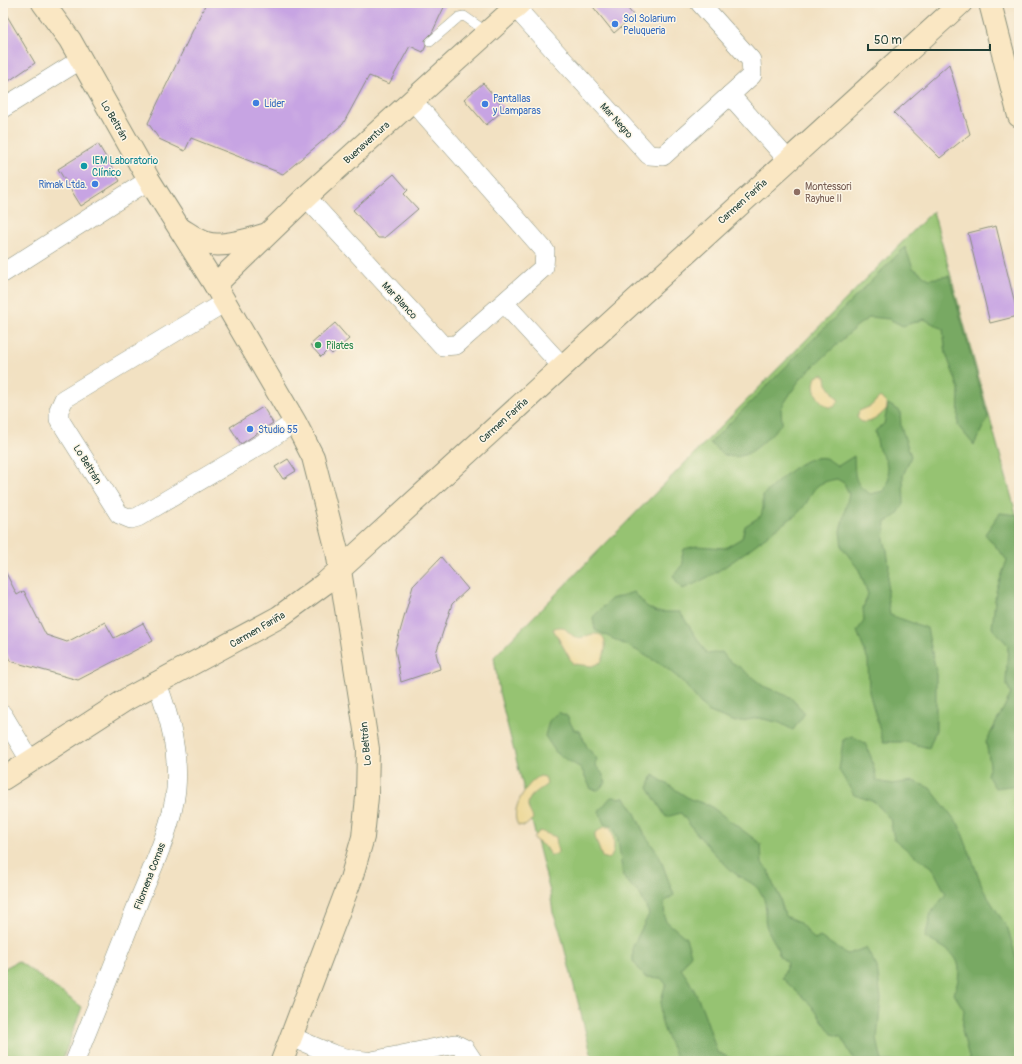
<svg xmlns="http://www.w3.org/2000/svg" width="1022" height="1064" font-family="Pangolin,sans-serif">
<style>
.green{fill:#96c372;stroke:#5a8053}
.forest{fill:#78a964;stroke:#4c734c}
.sand{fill:#eeda9e;stroke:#868c69}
.building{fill:#c7a4e3}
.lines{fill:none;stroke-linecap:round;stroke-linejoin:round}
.lane-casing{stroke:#888f7b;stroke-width:10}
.street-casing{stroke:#888f7b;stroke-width:20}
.secondary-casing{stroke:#888f7b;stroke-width:24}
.lane{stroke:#fff;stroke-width:9}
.street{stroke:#fff;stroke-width:19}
.secondary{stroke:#fae7c3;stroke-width:22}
.shop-dot{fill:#3f7fe0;stroke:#fcf5e5;stroke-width:1.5}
.culture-dot{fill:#0f9aa8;stroke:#fcf5e5;stroke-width:1.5}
.education-dot{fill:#8d6e63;stroke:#fcf5e5;stroke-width:1.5}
.leisure-dot{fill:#2e9e5b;stroke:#fcf5e5;stroke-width:1.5}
.labels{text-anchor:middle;stroke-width:3;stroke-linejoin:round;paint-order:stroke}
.shop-label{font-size:10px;fill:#366cbe;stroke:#fcf5e5;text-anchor:start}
.street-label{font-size:10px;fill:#1f3d34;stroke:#fcf5e5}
.culture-label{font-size:10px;fill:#0d838f;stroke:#fcf5e5;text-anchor:start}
.education-label{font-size:10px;fill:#785e54;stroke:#fcf5e5;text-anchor:start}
.leisure-label{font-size:10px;fill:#27864d;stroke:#fcf5e5;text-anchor:start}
</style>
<rect width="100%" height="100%" fill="#fcf5e5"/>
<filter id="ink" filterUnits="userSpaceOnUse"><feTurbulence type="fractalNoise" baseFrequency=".025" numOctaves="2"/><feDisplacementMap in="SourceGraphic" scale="8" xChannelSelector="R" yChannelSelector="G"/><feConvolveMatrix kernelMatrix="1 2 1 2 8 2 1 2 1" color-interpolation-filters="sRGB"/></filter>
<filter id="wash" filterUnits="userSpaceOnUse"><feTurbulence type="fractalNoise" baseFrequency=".012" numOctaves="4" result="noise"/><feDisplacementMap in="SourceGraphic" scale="16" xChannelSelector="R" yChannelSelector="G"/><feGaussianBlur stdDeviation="0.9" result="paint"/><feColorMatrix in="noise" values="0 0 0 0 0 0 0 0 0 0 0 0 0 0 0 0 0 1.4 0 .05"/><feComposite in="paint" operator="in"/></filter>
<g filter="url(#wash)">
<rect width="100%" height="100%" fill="#f2e1c2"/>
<!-- green -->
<g class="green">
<polygon points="933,211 1019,524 1019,1061 593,1061 560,931 553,913 550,892 499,692 494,657"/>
<polygon points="18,961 82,1007 62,1061 3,1061 3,969"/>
</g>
<!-- forest -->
<g class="forest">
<path d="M905 247 913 268 929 279 949 276 988 417 974 445 958 426 959 389 946 354 943 329 924 319 903 326 889 319 870 317 857 326 800 379 781 408 782 423C768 437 748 464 725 455 720 453 715 447 710 443Z"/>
<path d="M888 404 900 411 901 427 911 456 903 476 904 504 897 515 886 522 884 540 887 550 889 566 887 594 890 615 927 628 936 671V730L929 748 906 742H883L869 692 868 660 857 631 864 621 863 608 868 594 859 570 842 547 840 531 849 494 844 483 837 479C807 484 816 494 800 511 795 517 786 521 780 526 749 549 718 576 682 589L673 576 683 564 682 557 684 549 697 546 725 548 742 538 745 526 761 516 763 508V495C777 483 804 453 825 458 829 459 834 464 838 466L854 456C855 475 853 484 870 494L884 491 889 478 886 461 879 450 875 431 884 424Z"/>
<polygon points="1000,513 1019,515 1019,785 995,788 987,775 990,765 986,742 1011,694 1006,682 1008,645 992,628 996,591 1007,560 985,534"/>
<polygon points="634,592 646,606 657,612 680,612 707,654 722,652 728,660 741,668 763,686 790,697 805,713 793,730 780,723 759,718 735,722 707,711 682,681 665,667 636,650 595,630 593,617 611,599"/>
<polygon points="558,712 567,716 574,730 580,731 587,747 597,759 595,765 602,773 606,783 598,790 591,789 581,768 557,754 545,736 549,721"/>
<path d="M852 736 865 743 871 757 877 781 892 784 913 781 930 788 959 825 984 891 1008 929 1019 967V1061H970L962 1031 964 1010 954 994C966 959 956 953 925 938L931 913 946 894 932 867 911 853 894 839 890 819 875 802 854 795 839 770 843 740Z"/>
<path d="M653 775 690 799 709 805 761 844 762 864 769 871 773 884 779 895 785 916 799 922 815 940 820 937 847 954 866 948 877 967 881 999 877 1039 882 1061H855L841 1037 832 1034 811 1005 782 978 788 963 779 956C777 943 772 940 767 928 762 918 770 908 761 893 754 881 742 880 732 871 713 853 696 834 681 813L666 817 648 788Z"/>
<path d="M611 797 625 798 634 811 645 835 659 855 674 895 664 902 665 920 686 938 691 954 681 969C700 994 707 1022 717 1052L737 1061H678C665 1031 653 1018 666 984L661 978 645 977 633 961V946L649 914 641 896 623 877 618 840 613 826 604 824 599 811Z"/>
</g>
<!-- sand -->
<g class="sand">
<path d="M822 374 826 377 827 384 839 401 834 407H828C817 399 811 390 816 377Z"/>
<path d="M880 397 886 403 887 408C881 416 864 430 857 417L859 411 871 406Z"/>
<path d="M557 627H563C567 630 571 635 575 637 582 640 589 633 596 634 610 634 605 655 601 662L592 666 573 664 553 629Z"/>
<path d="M540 776 545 777 547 784C540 791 527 794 528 807 529 811 532 814 533 819L525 826 518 825C509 811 526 783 540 776Z"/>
<path d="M604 827H610C614 835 617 853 609 859L602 857 595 837V833Z"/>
<polygon points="540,831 556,837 558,853 554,855 550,855 545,847 535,840 534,837"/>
</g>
<g id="blocks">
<!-- building -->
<g class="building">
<polygon points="206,3 446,3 432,33 425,40 426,46 423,52 410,46 389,84 369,76 343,124 283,174 191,138 185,151 159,139 148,123"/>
<polygon points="590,3 623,3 634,16 614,33"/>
<polygon points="3,9 35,63 3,85"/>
<polygon points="949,64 970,134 940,158 894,113"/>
<polygon points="483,83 505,109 486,125 464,99"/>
<polygon points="98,144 120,181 81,206 58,169"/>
<polygon points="394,174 408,190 404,194 418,209 384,238 378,238 353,210"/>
<polygon points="996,226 1018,316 990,323 968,233"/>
<polygon points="335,323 349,339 332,354 328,350 321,357 310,345"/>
<polygon points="263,407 273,423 241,444 230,427"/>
<polygon points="288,459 296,471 283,479 275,467"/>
<polygon points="441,557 468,589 452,604 436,653 440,669 401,682 395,649 413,586"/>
<polygon points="3,567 17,595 24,591 46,635 67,642 105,622 114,638 143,623 153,641 78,680 10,661 3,646"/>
</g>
</g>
</g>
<g filter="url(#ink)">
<use href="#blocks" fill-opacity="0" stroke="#888f7b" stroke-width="1"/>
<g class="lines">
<defs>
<polyline id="lane" points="430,42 459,17 464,16 487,32"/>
<g id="street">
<polyline points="515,7 649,155 663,156 752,75 751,60 700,3"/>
<polyline points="730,95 788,160"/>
<polyline points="3,108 80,60"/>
<polyline points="306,197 443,346 456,345 544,267 545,251 412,100"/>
<polyline points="3,273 149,180"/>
<polyline points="225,302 64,399 59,410 59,419 119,514 131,519 138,517 265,442 295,422"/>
<polyline points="504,303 562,366"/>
<polyline points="3,715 31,762"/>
<path d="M292 1037C316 1047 340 1060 366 1061"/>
<path d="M75 1061C97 1007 119 952 140 898 153 867 173 823 176 789 179 752 170 718 157 683"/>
<polyline points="372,1061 455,1044 465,1049 473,1061"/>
</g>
<g id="secondary">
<polyline points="43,3 70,40 149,180 215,285 295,422 313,457 337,551 368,749 367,797 363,837 351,879 282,1061"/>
<polyline points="990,3 1019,116"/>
<path d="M181 229C189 234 197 240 206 243 222 248 248 240 264 235"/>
<polyline points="215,285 306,197 520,3"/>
<polyline points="3,779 127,699 279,617 324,584 961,3"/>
</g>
</defs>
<!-- lane casing -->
<use href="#lane" class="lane-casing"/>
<!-- street casing -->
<use href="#street" class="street-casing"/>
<!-- secondary casing -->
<use href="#secondary" class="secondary-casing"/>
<!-- lane -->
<use href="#lane" class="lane"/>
<!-- street -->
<use href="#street" class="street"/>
<!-- secondary -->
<use href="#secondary" class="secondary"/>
</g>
</g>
<!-- markers -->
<g class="shop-dot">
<circle cx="615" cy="24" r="4"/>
<circle cx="256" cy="103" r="4"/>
<circle cx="485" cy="104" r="4"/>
<circle cx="95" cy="184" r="4"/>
<circle cx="250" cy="429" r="4"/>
</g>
<circle class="culture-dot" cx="84" cy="166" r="4"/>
<circle class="education-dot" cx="797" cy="192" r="4"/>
<circle class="leisure-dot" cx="318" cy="345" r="4"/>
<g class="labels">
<!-- shop labels -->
<g class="shop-label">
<text x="623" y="22">Sol Solarium<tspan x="623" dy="12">Peluqueria</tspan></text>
<text x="493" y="102">Pantallas<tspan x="493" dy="12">y Lamparas</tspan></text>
<text x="264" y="107">Lider</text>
<text x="87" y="188" text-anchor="end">Rimak Ltda.</text>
<text x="258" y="433">Studio 55</text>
</g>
<!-- street labels -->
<g class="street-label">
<text transform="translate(115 120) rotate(60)" y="4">Lo Beltrán</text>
<text transform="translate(617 120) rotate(48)" y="4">Mar Negro</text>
<text transform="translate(366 142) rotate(-42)" y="4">Buenaventura</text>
<text transform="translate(742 201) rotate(-42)" y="4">Carmen Fariña</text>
<text transform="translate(400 300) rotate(47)" y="4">Mar Blanco</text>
<text transform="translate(503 420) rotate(-42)" y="4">Carmen Fariña</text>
<text transform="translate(88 464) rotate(58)" y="4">Lo Beltrán</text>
<text transform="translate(257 629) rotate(-30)" y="4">Carmen Fariña</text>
<text transform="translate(365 744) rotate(-95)" y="4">Lo Beltrán</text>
<text transform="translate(149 876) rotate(-69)" y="4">Filomena Comas</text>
</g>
<!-- culture labels -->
<g class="culture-label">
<text x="92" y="164">IEM Laboratorio<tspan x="92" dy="12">Clínico</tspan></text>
</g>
<!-- education labels -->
<g class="education-label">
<text x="805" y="190">Montessori<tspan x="805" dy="12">Rayhue II</tspan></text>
</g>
<!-- leisure labels -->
<g class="leisure-label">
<text x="326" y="349">Pilates</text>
</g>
</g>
<!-- margin -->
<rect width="1022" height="1064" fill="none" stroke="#fcf5e5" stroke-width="16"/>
<!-- scale -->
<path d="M868 44v6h122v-6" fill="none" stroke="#1f3d34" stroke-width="2"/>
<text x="874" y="44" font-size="12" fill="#1f3d34" stroke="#fcf5e5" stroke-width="3" paint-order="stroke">50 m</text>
</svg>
